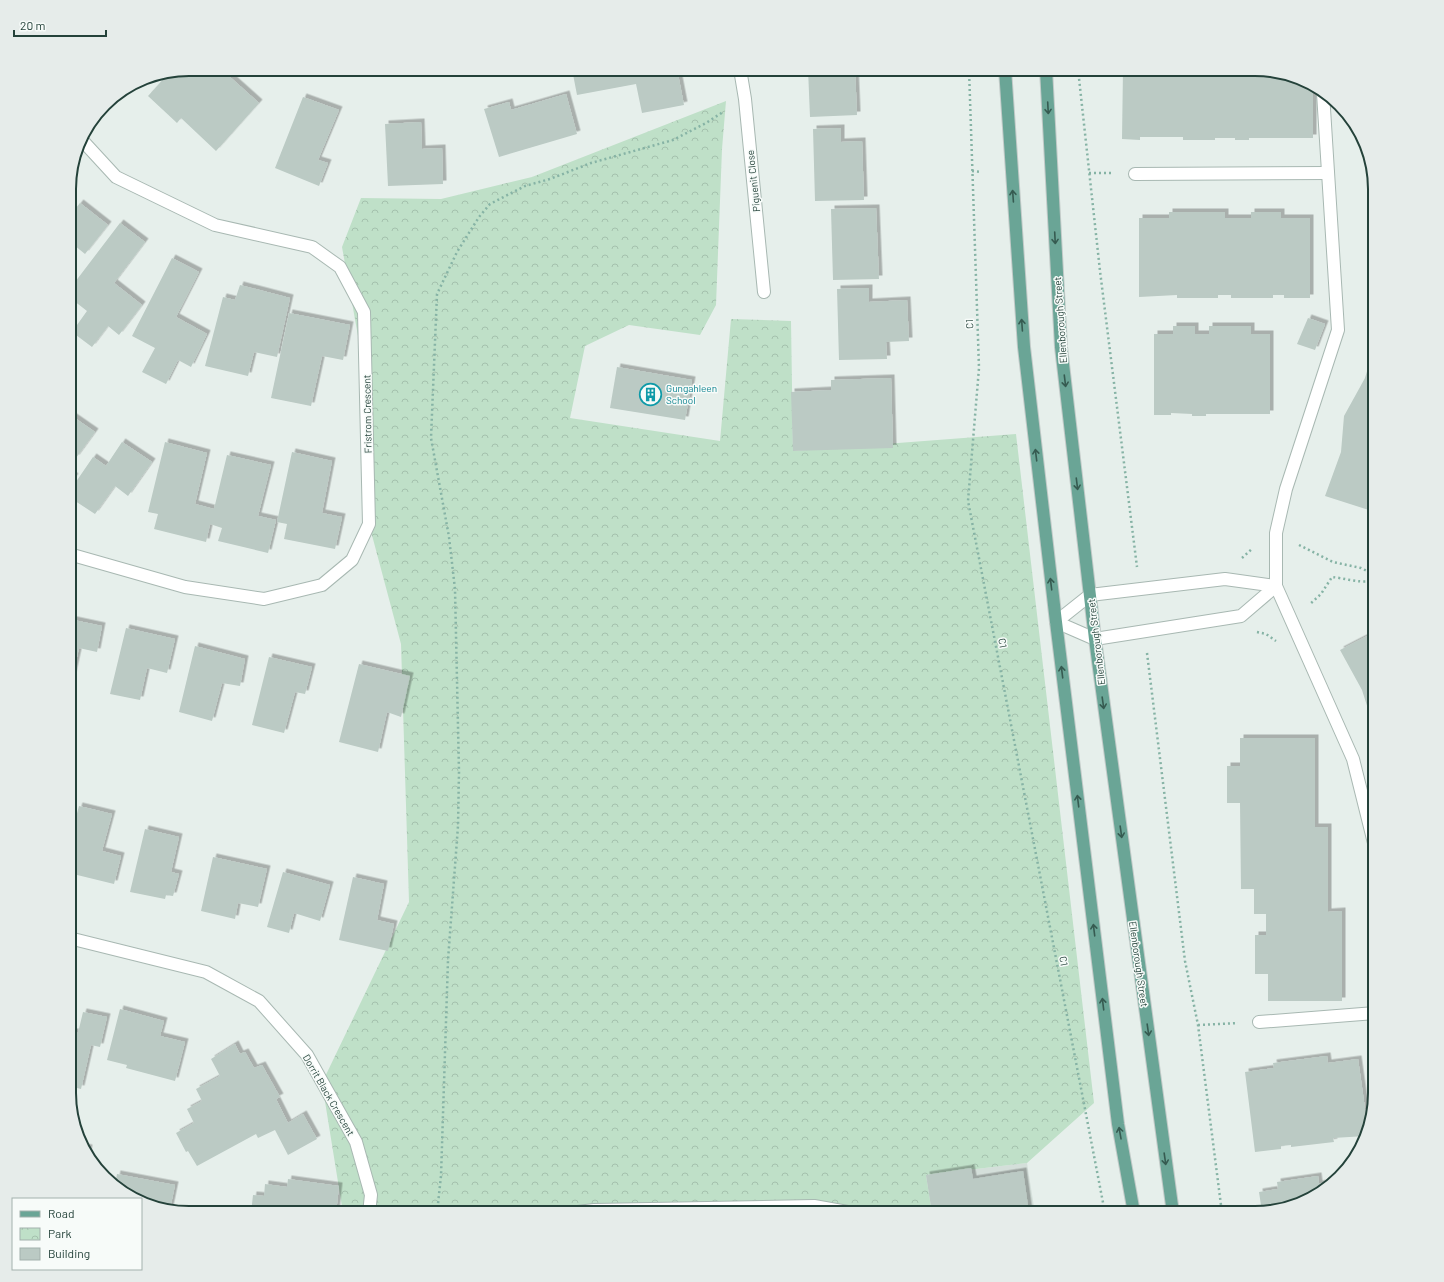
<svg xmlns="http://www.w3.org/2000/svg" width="1444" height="1282" font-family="Barlow,sans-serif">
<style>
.built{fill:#d4dfda}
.park{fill:url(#park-crowns)}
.building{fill:#bbcac4;filter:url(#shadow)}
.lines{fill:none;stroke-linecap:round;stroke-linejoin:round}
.minor-casing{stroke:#a8b8b2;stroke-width:14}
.major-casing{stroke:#c2cac8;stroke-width:14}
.path{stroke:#86b3a5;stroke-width:2.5;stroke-dasharray:2 3;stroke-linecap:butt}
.minor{stroke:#fff;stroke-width:12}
.major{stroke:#6aa596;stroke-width:12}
.oneway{stroke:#365b51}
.labels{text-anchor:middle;stroke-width:3;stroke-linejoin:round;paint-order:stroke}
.street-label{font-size:10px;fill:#24423a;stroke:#f7fbf9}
.culture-label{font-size:10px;fill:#0d838f;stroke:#f7fbf9;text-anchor:start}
.rim{fill:none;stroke:#24423a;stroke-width:2}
</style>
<defs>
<pattern id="park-crowns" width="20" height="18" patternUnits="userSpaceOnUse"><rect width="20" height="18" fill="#bfe0c8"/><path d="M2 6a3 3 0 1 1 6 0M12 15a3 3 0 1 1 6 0" fill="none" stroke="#a4c1ad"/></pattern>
<filter id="shadow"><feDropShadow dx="3.5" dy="-3.5" stdDeviation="0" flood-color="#0004"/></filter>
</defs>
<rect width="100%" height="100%" fill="#e6efeb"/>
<!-- built -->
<polygon class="built" points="1027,1163 1035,1213 932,1213 926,1175"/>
<!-- park -->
<polygon class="park" points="726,101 722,149 716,305 700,335 629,325 585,346 570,418 720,441 731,319 791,321 793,451 1016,434 1094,1103 1027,1163 926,1175 932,1213 849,1211 343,1213 322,1083 409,902 401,644 369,524 367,386 342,247 361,198 441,199 532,177"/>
<!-- building -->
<g class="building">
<polygon points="189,69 221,69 259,103 216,151 181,118 177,123 148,96 169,73"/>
<polygon points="572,69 677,69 684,105 642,113 636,84 577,95"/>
<polygon points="808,69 855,69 857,115 810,117"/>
<polygon points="1123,69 1255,69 1301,78 1313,86 1313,138 1249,138 1249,140 1235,140 1235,138 1215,138 1215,140 1183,140 1183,137 1140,137 1140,140 1122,139"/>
<polygon points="566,94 577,134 499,157 484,109 509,102 511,110"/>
<polygon points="303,97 339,110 318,160 328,163 319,186 275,168"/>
<polygon points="421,122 422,149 442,148 443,184 388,186 385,124"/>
<polygon points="841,128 841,142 862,141 864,200 815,201 813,129"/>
<polygon points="1370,174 1375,189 1375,276 1373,264 1371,264 1370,234 1373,234"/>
<polygon points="80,203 108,225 85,254 69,241 69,217"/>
<polygon points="876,208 879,279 833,280 831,209"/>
<polygon points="1169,212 1225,212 1225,218 1251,218 1251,212 1281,212 1281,218 1310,218 1310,298 1284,298 1284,295 1273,295 1273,298 1231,298 1231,295 1218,295 1218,298 1177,298 1177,295 1139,297 1139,218 1169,218"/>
<polygon points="120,223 145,242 114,283 142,305 119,335 108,326 92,347 72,332 87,311 69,297 69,290"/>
<polygon points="172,258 199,272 176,317 207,334 191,367 178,360 166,384 142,372 155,348 132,336"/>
<polygon points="240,285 290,298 277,357 254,352 248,376 205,366 223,297 235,300"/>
<polygon points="869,288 869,302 907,300 909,341 886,342 887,359 839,360 837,289"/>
<polygon points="1371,308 1375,308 1375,325 1372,325"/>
<polygon points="289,313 350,325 343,360 322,356 311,406 271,398"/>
<polygon points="1308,318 1325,324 1315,350 1297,344"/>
<polygon points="1173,326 1195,326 1195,334 1209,334 1209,326 1251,326 1251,334 1270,334 1270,414 1206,414 1206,416 1192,416 1192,414 1171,413 1171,415 1154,415 1154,334 1173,334"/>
<polygon points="1375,344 1375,512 1325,496 1341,452 1344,416 1365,378"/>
<polygon points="617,367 692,380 685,420 610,408"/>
<polygon points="891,378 893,448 793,451 791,392 831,390 831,380"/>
<polygon points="69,414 95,432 76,458 69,454"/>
<polygon points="122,442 152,462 128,496 115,486 95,514 69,497 69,492 93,457 106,466"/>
<polygon points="165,442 207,453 195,504 214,509 227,455 271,465 258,516 276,520 268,553 218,541 222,528 210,524 206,542 154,529 158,514 148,512"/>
<polygon points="292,452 332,461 322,513 342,517 335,549 284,539 287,524 277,522"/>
<polygon points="69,473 75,477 69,484"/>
<polygon points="69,619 102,626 97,652 79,648 70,689"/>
<polygon points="126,628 175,639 167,673 147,668 140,700 110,694"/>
<polygon points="1375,632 1375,731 1362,690 1340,650"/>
<polygon points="195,646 245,659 240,686 222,683 212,721 179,712"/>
<polygon points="269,657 312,667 305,694 295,692 284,733 252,725"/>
<polygon points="359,664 410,676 401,717 387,712 378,752 339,742"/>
<polygon points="1240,738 1315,738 1315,827 1328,827 1328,912 1342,911 1342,1001 1268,1001 1268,974 1255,974 1255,935 1266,935 1266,914 1254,914 1254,889 1241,889 1240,803 1227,803 1227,766 1240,766"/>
<polygon points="79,806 112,814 102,851 121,856 114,884 69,873 69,843"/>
<polygon points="145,829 179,837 171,872 179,874 173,896 166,895 165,899 130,892"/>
<polygon points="213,857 267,869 258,907 238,903 235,919 201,911"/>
<polygon points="283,872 330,885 320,921 294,913 289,933 267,927"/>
<polygon points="353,877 384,884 377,920 394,924 388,951 339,940"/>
<polygon points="120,1009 164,1021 160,1036 185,1042 175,1081 126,1068 127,1065 107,1060"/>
<polygon points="83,1012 107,1017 100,1047 91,1045 81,1089 69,1086 69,1031 78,1033"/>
<polygon points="235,1044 240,1054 245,1052 254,1068 262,1065 280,1097 276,1099 288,1123 303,1114 317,1139 288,1155 275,1130 258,1138 256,1134 197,1166 188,1151 186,1152 176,1133 194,1123 187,1109 202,1101 196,1089 220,1076 211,1059"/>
<polygon points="1375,1047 1375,1076 1373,1076 1367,1048"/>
<polygon points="1327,1056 1328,1063 1358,1059 1368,1130 1366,1136 1333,1138 1334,1142 1291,1147 1291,1145 1281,1146 1281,1149 1255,1152 1245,1072 1274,1068 1273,1063"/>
<polygon points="83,1147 89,1148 88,1154"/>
<polygon points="971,1168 973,1179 1023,1171 1029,1213 992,1213 991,1207 955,1213 932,1213 926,1175"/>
<polygon points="117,1174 175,1185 170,1209 143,1204 141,1199 136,1199 115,1185"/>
<polygon points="1318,1176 1319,1184 1335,1181 1301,1204 1262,1212 1259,1192 1278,1189 1277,1182"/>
<polygon points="288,1179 339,1186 336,1213 251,1213 253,1195 264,1196 265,1184 287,1187"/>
</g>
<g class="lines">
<defs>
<g id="minor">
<polyline points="740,69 745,99 764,292"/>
<polyline points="1323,93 1338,330 1286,489 1276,533 1276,586 1353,759 1375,847"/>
<polyline points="1135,174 1328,173"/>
<polyline points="69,554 185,587 264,599 322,585 352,560 369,524 364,312 340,267 312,247 215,225 116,177 81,139"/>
<polygon points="1225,579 1276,586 1241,616 1095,639 1056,622 1090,595"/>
<polyline points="69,938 206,972 259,1001 307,1055 356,1142 371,1195 369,1213"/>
<polyline points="1259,1022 1375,1013"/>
<polyline points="570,1213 594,1210 814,1206 853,1213"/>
</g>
<g id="major">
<polyline points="1005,69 1024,347 1056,622 1118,1124 1134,1213"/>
<polyline points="1046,69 1061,347 1095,639 1173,1213"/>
</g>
</defs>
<!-- minor casing -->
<use href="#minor" class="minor-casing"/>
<!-- major casing -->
<use href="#major" class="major-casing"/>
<!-- path -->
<g class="path">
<polyline points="969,69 979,368 968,501 1105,1213"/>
<polyline points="1078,69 1100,271 1137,567"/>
<polyline points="972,171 981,172"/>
<polyline points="1089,173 1114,173"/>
<path d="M1299 545 1333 562 1361 568 1371 573 1369 581C1359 583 1343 578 1332 577L1321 594 1309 605"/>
<polyline points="1242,558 1253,548"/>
<polyline points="1257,632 1266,634 1276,641"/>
<polyline points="1147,653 1185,961 1198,1025 1222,1213"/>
<polyline points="1198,1025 1238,1023"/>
<polyline points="437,1213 441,1176 448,960 458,826 459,772 455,589 449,537 431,438 437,294 457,252 479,217 490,204 525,186 550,179 591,163 673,140 706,123 723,112"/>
</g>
<!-- minor -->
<use href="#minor" class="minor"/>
<!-- major -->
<use href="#major" class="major"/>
</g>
<!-- one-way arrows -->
<defs><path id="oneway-shaft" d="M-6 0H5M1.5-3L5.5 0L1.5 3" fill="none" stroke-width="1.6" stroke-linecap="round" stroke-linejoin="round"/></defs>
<g class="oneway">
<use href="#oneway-shaft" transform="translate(1048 108) rotate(87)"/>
<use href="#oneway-shaft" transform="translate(1013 196) rotate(-94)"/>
<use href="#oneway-shaft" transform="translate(1055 238) rotate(87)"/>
<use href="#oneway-shaft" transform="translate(1022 325) rotate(-94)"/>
<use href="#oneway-shaft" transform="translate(1065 381) rotate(83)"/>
<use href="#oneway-shaft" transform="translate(1036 455) rotate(-97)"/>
<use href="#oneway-shaft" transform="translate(1077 484) rotate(83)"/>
<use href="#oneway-shaft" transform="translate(1051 584) rotate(-97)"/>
<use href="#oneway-shaft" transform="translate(1062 672) rotate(-97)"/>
<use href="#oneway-shaft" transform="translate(1103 703) rotate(82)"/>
<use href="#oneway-shaft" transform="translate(1078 801) rotate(-97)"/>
<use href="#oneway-shaft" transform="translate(1121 832) rotate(82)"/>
<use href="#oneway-shaft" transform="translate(1094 930) rotate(-97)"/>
<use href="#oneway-shaft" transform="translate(1103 1004) rotate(-97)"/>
<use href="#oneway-shaft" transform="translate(1148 1030) rotate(82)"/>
<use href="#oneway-shaft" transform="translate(1120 1133) rotate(-100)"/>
<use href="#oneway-shaft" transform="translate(1165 1159) rotate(82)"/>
</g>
<!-- icons -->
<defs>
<symbol id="building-ring" viewBox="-11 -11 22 22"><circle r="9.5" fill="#f7fbf9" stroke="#0f9aa8" stroke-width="1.5"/><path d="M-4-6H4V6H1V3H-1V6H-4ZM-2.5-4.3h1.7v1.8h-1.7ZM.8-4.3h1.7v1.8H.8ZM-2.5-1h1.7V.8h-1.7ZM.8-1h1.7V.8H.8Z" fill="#0f9aa8"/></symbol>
</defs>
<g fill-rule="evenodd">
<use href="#building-ring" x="638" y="382" width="25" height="25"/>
</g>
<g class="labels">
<!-- street labels -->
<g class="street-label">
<text transform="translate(753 181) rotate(-96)" y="4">Piguenit Close</text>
<text transform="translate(1060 320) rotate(-94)" y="4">Ellenborough Street</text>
<text transform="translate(969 324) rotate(-92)" y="4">C1</text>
<text transform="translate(367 414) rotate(-91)" y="4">Fristrom Crescent</text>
<text transform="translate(1096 642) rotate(-97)" y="4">Ellenborough Street</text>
<text transform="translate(1003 643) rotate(79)" y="4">C1</text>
<text transform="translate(1064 961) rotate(79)" y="4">C1</text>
<text transform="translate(1139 964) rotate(82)" y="4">Ellenborough Street</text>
<text transform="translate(329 1095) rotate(60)" y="4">Dorrit Black Crescent</text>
</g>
<!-- culture labels -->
<g class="culture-label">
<text x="666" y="392">Gungahleen<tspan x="666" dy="12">School</tspan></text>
</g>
</g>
<!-- crop -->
<path d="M0 0H1444V1282H0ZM189 76H1255A113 113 0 0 1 1368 189V1093A113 113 0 0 1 1255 1206H189A113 113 0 0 1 76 1093V189A113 113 0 0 1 189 76Z" fill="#e6ecea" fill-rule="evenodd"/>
<path class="rim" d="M189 76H1255A113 113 0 0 1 1368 189V1093A113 113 0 0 1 1255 1206H189A113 113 0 0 1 76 1093V189A113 113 0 0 1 189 76Z"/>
<!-- legend -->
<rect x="12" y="1198" width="130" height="72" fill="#f7fbf9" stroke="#a3b1ad"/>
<rect x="20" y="1211" width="20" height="6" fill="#6aa596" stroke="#a3b1ad"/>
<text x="48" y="1218" font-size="12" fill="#24423a">Road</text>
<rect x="20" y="1228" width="20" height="12" fill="url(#park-crowns)" stroke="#a3b1ad"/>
<text x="48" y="1238" font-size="12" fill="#24423a">Park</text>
<rect x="20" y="1248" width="20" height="12" fill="#bbcac4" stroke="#a3b1ad"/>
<text x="48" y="1258" font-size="12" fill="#24423a">Building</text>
<!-- scale -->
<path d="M14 30v6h92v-6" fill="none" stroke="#24423a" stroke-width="2"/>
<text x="20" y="30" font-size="12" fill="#24423a" stroke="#f7fbf9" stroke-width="3" paint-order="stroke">20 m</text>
</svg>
